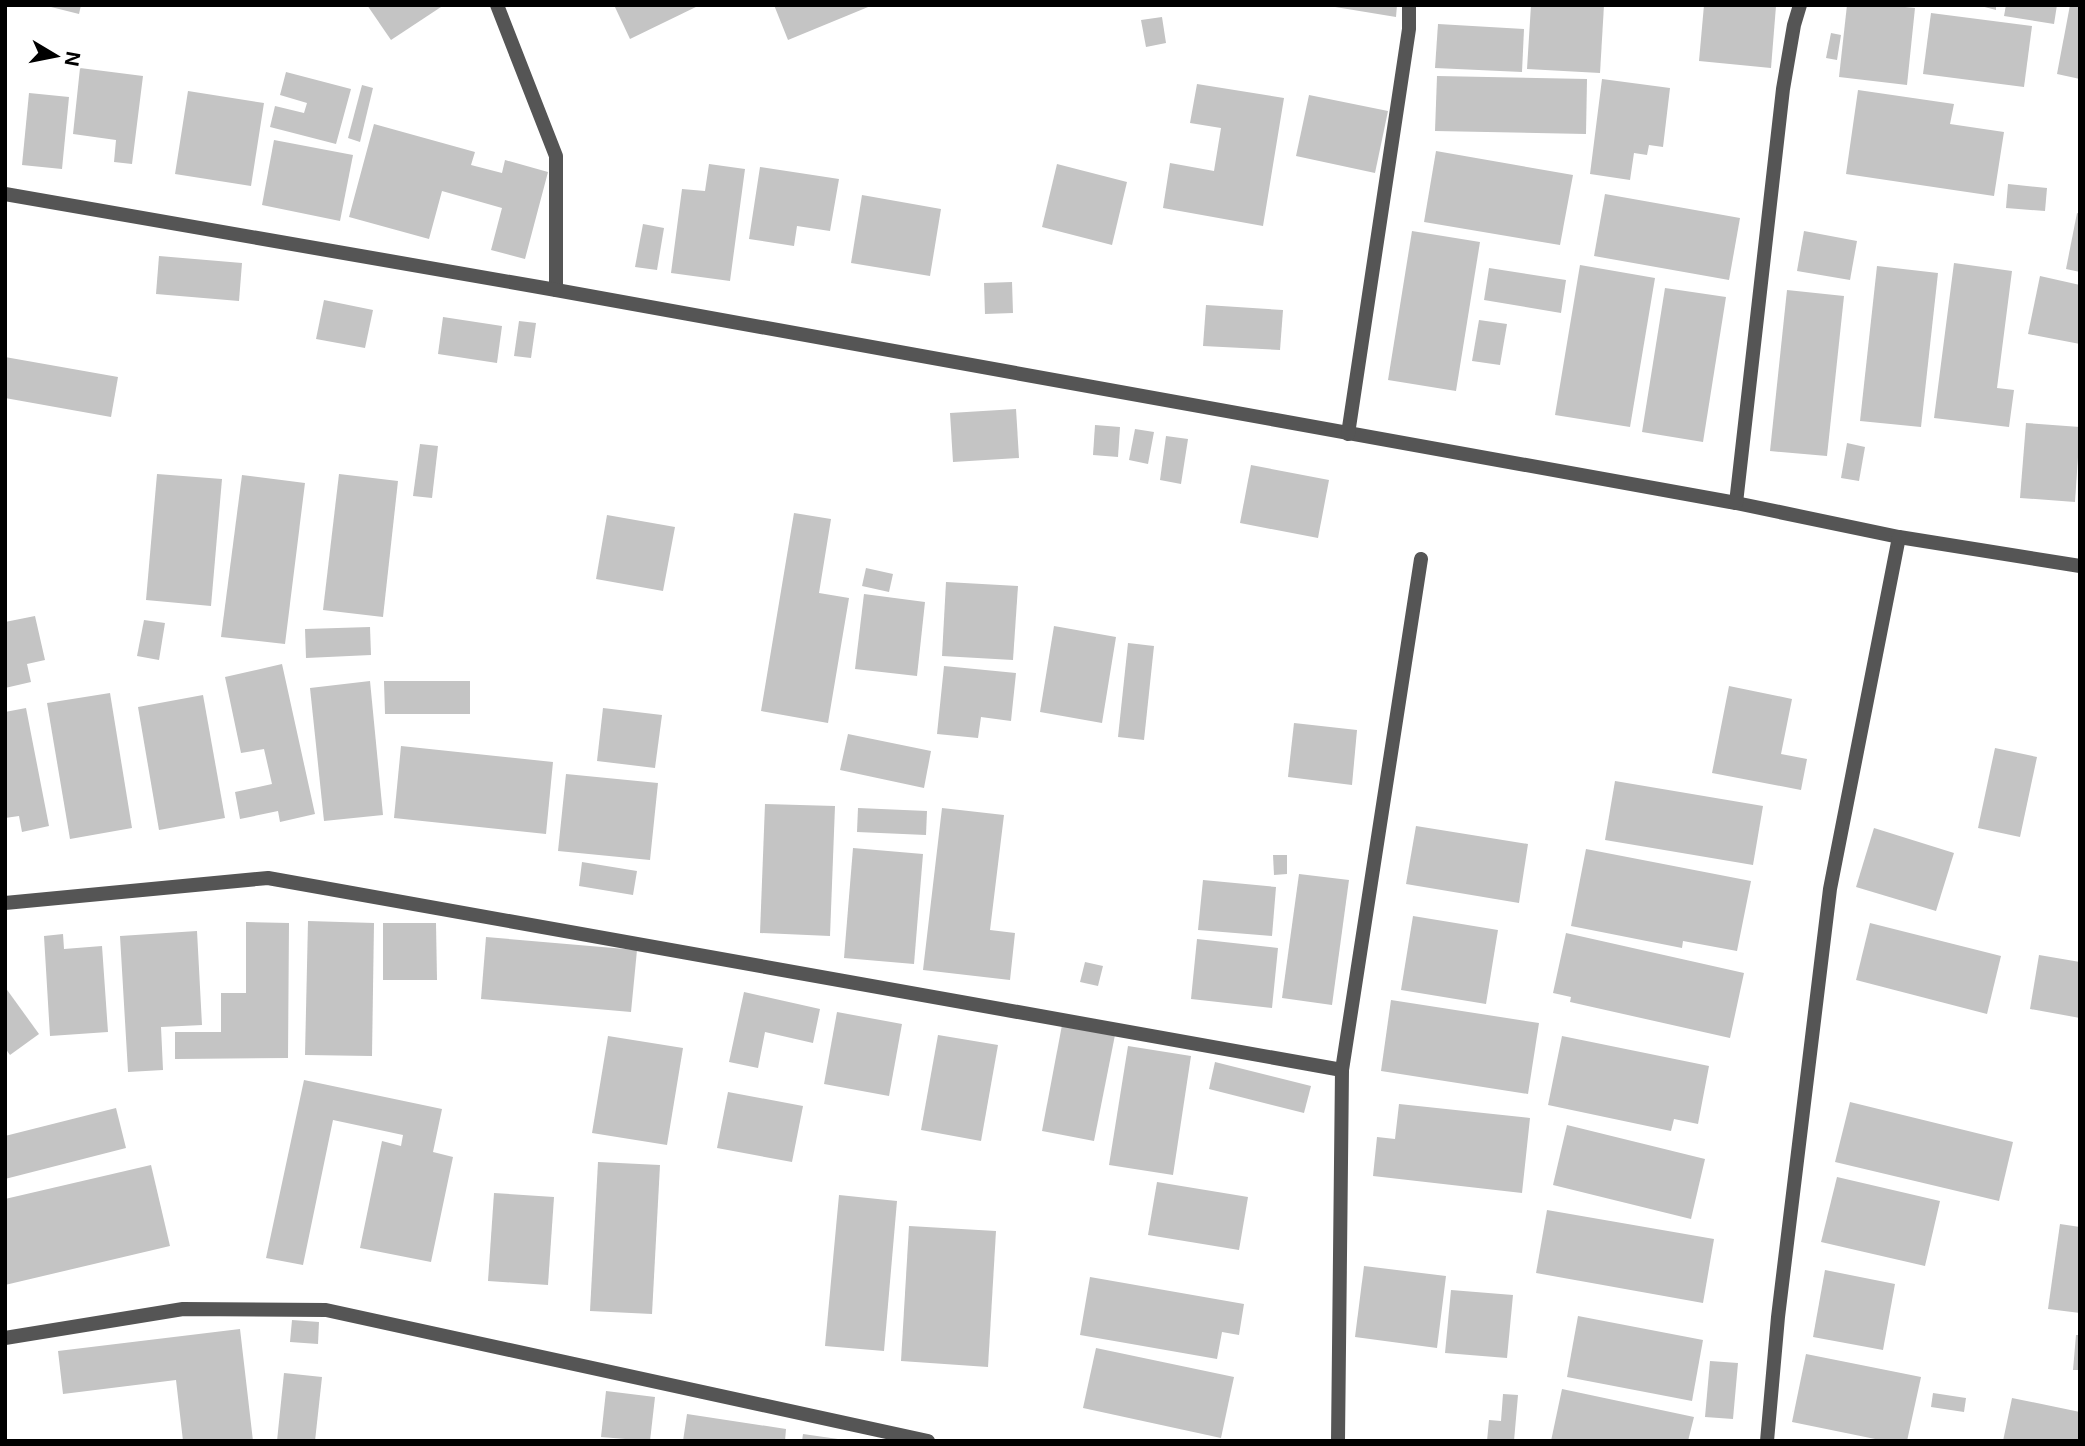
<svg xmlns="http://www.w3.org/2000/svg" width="2085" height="1446" font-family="Inter,sans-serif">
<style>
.building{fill:#c4c4c4}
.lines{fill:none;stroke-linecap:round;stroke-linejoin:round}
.minor{stroke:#555;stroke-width:14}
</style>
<rect width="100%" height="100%" fill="#fff"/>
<!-- building -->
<g class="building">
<polygon points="43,5 81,5 79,14"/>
<polygon points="367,5 444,5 391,40"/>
<polygon points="614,5 700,5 630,39"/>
<polygon points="774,5 873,5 788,40"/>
<polygon points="1323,5 1397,5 1396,17"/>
<polygon points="1531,5 1604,5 1600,73 1527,69"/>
<polygon points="1704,5 1776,6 1771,68 1699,61"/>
<polygon points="1847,5 1885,5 1915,8 1907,85 1839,77"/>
<polygon points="1977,5 1996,5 1996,10"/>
<polygon points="2006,5 2057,5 2054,24 2004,16"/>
<polygon points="2070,5 2080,5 2080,79 2057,74"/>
<polygon points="1931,13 2032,26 2024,87 1923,74"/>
<polygon points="1162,17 1166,43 1146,47 1141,20"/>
<polygon points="1438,24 1524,29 1522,72 1435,68"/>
<polygon points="1831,33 1841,35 1837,60 1826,58"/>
<polygon points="80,68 143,76 132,164 114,162 116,140 73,134"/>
<polygon points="286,72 351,89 336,144 270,127 275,106 304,113 307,103 280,95"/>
<polygon points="1437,76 1587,79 1586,134 1435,131"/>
<polygon points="1602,79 1670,88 1663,147 1649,145 1647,155 1634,153 1630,180 1590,174"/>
<polygon points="1197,84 1284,98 1263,226 1163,208 1170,163 1214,171 1221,128 1190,123"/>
<polygon points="362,85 373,88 360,142 348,138"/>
<polygon points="1858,90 1954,104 1950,124 2004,132 1994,196 1846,174"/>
<polygon points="188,91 264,103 251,186 175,174"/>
<polygon points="29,93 69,97 62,169 22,165"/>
<polygon points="1309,95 1388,111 1375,173 1296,156"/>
<polygon points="374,124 475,152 471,165 502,173 505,160 548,172 525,259 491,250 502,208 442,191 429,239 349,217"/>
<polygon points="274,140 353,155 340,221 262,205"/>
<polygon points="1436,151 1573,175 1560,245 1424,222"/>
<polygon points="709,164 745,169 730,281 671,273 682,189 705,191"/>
<polygon points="1057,164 1127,182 1112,245 1042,227"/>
<polygon points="760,167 839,179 830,231 797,226 794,246 749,239"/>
<polygon points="2008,184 2047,188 2045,211 2006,208"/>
<polygon points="1605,194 1740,218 1729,280 1594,256"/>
<polygon points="862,195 941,209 930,276 851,263"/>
<polygon points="2077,213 2080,214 2080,272 2066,269"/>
<polygon points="643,224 664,228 657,270 635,267"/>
<polygon points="1412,231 1480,242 1456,391 1388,380"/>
<polygon points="1804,231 1857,241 1850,280 1797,271"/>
<polygon points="159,256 242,263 239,301 156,294"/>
<polygon points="1954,263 2012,271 1997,388 2014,390 2009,427 1934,418"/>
<polygon points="1580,265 1655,278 1630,427 1555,415"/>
<polygon points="1877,266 1938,273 1921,427 1860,421"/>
<polygon points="1489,268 1566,280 1561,313 1484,300"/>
<polygon points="2040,276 2080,285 2080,344 2028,334"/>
<polygon points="1012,282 1013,313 985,314 984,283"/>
<polygon points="1665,288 1726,297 1703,442 1642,432"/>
<polygon points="1787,290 1844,296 1827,456 1770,451"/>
<polygon points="324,300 373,310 365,348 316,339"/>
<polygon points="1206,305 1283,310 1280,350 1203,346"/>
<polygon points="443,317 502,326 497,363 438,354"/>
<polygon points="1479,320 1507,324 1500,365 1472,361"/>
<polygon points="519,321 536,323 531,358 514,356"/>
<polygon points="5,357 118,377 111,417 5,398"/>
<polygon points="1016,409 1019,458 953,462 950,413"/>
<polygon points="2026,423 2080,427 2075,502 2020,498"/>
<polygon points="1095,425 1120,427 1118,457 1093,455"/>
<polygon points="1135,429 1154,432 1148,464 1129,460"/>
<polygon points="1166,436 1188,439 1181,484 1160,480"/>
<polygon points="1847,443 1865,447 1859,481 1841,478"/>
<polygon points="420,444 438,446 432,498 413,496"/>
<polygon points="1251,465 1329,480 1318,538 1240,523"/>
<polygon points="157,474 222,479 211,606 146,600"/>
<polygon points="339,474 398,481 383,617 323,610"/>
<polygon points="242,475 305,483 285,644 221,637"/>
<polygon points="794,513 831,519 819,593 849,598 828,723 761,711"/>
<polygon points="607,515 675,527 663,591 596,579"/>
<polygon points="866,568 893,574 889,592 862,586"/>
<polygon points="946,582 1018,586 1013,660 942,656"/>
<polygon points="864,594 925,602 917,676 855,669"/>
<polygon points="35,616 45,660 27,664 31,682 5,688 5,622"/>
<polygon points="144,620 165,623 159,660 137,656"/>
<polygon points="1054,626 1116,637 1102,723 1040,712"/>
<polygon points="370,627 371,655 306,658 305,629"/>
<polygon points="1128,643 1154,646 1144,740 1118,737"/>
<polygon points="282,664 315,814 280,822 278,811 240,819 235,792 272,784 264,749 241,753 225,677"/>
<polygon points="944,666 1016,673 1011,721 981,717 978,738 937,734"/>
<polygon points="370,681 383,815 324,821 310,688"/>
<polygon points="384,681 470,681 470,714 385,714"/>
<polygon points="1729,686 1792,699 1781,754 1807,759 1801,790 1712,773"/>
<polygon points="110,693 132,828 70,839 47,703"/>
<polygon points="203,695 225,818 159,830 138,707"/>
<polygon points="26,708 49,826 22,832 19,816 5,818 5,712"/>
<polygon points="603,708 662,715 655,768 597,761"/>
<polygon points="1294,723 1357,730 1352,785 1288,777"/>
<polygon points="848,734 931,751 924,788 840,770"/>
<polygon points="401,746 553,762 546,834 394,818"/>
<polygon points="1995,748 2037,757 2020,837 1978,828"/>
<polygon points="566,774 658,783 650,860 558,851"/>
<polygon points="1615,781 1763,806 1753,865 1605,840"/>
<polygon points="765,804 835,806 830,936 760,933"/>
<polygon points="858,808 927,811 926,835 857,832"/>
<polygon points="942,808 1004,815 990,930 1015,933 1010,980 923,970"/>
<polygon points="1416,826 1528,844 1519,903 1406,884"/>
<polygon points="1874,828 1954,853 1936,911 1856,887"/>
<polygon points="853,848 923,854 914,964 844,958"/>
<polygon points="1586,849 1751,881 1737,951 1683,941 1682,948 1571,926"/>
<polygon points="1273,855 1287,855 1287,874 1274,875"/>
<polygon points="582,862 637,871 633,895 579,886"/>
<polygon points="1299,874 1349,880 1332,1005 1282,998"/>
<polygon points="1203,880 1276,887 1272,936 1198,930"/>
<polygon points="1413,916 1498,930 1486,1004 1401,990"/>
<polygon points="308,921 374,923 372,1056 305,1055"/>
<polygon points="246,922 289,923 288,1058 175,1059 175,1032 221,1032 221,993 246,993"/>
<polygon points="383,923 436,923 437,980 383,980"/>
<polygon points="1870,923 2001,956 1987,1014 1856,980"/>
<polygon points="197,931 202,1025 161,1027 163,1070 128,1072 120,936"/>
<polygon points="1566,933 1744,973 1730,1038 1570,1002 1571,997 1553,993"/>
<polygon points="63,934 64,949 102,946 108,1032 50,1036 44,936"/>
<polygon points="486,937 637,950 631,1012 481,999"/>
<polygon points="1197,939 1278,948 1272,1008 1191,999"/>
<polygon points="2039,955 2080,962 2080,1018 2030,1009"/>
<polygon points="1085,962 1103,966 1098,986 1080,982"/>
<polygon points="5,987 39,1034 10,1055 5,1048"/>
<polygon points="744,992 820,1009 813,1043 765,1032 758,1068 729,1062"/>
<polygon points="1391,1000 1539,1023 1528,1094 1381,1071"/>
<polygon points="837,1012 902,1024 889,1096 824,1084"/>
<polygon points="1062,1025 1115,1035 1094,1141 1042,1131"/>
<polygon points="938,1035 998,1045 981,1141 921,1130"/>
<polygon points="608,1036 683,1048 667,1145 592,1133"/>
<polygon points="1562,1036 1709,1066 1698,1124 1674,1119 1671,1131 1548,1105"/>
<polygon points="1128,1046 1191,1056 1173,1175 1109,1165"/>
<polygon points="1215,1062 1311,1086 1304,1113 1209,1089"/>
<polygon points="304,1080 442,1109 433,1152 453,1157 431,1262 360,1248 382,1141 401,1146 403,1135 333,1120 303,1265 266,1258"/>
<polygon points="728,1092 803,1106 792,1162 717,1148"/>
<polygon points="1850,1102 2013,1142 1999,1201 1835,1162"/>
<polygon points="1399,1104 1530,1118 1522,1193 1373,1176 1377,1137 1395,1139"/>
<polygon points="116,1108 126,1148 5,1179 5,1136"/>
<polygon points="1567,1125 1705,1159 1691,1219 1553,1185"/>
<polygon points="598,1162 660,1165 652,1314 590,1311"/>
<polygon points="151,1165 170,1246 5,1285 5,1199"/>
<polygon points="1837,1177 1940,1201 1925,1266 1821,1242"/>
<polygon points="1157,1182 1248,1197 1239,1250 1148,1235"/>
<polygon points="494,1193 554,1197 548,1285 488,1281"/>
<polygon points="839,1195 897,1201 884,1351 825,1346"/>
<polygon points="1547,1210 1714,1239 1703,1303 1536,1273"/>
<polygon points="2060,1224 2080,1227 2080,1313 2048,1309"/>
<polygon points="909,1226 996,1231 988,1367 901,1361"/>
<polygon points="1364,1266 1446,1276 1437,1348 1355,1337"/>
<polygon points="1825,1270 1895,1284 1883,1350 1813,1337"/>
<polygon points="1090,1277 1244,1304 1239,1335 1222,1332 1217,1359 1080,1335"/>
<polygon points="1451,1290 1513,1295 1507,1358 1445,1353"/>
<polygon points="1578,1316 1703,1340 1692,1401 1567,1377"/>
<polygon points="292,1320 319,1322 318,1344 290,1342"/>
<polygon points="240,1329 253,1441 183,1441 176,1380 63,1394 58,1351"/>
<polygon points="2076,1335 2080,1335 2080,1370 2073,1370"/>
<polygon points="1096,1348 1234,1377 1221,1438 1083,1408"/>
<polygon points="1806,1354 1921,1377 1907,1441 1885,1441 1792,1422"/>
<polygon points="1710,1361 1738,1363 1733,1419 1705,1417"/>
<polygon points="284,1373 322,1377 315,1441 277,1441"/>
<polygon points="1562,1389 1694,1417 1688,1441 1551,1441"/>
<polygon points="606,1391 655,1397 650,1441 601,1437"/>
<polygon points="1933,1393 1966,1398 1964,1412 1931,1407"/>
<polygon points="1503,1394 1518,1395 1514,1441 1487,1441 1489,1420 1501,1421"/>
<polygon points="2012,1398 2080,1412 2080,1441 2003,1441"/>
<polygon points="687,1414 786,1429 785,1441 683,1441"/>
<polygon points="803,1434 838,1439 838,1441 802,1441"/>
</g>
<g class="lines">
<!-- minor -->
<g class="minor">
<polyline points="497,5 556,156 556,290"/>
<polyline points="5,194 556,290 1736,503 1899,537 2080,566"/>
<polyline points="1348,434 1409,29 1409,5"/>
<polyline points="1736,503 1783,89 1794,25 1800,5"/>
<polyline points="5,903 268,878 1342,1070"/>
<polyline points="5,1338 183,1309 326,1310 928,1441"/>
<polyline points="1338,1441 1342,1070 1421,559"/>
<polyline points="1767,1441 1778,1317 1830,889 1899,537"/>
</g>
</g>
<!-- border -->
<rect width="2085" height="1446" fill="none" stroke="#000000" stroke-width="14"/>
<!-- north arrow -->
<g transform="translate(56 56) rotate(100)" stroke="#ffffff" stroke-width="5" paint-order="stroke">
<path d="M0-5L12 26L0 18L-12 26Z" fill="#000000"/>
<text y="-10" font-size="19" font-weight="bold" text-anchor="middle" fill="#000000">N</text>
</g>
</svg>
